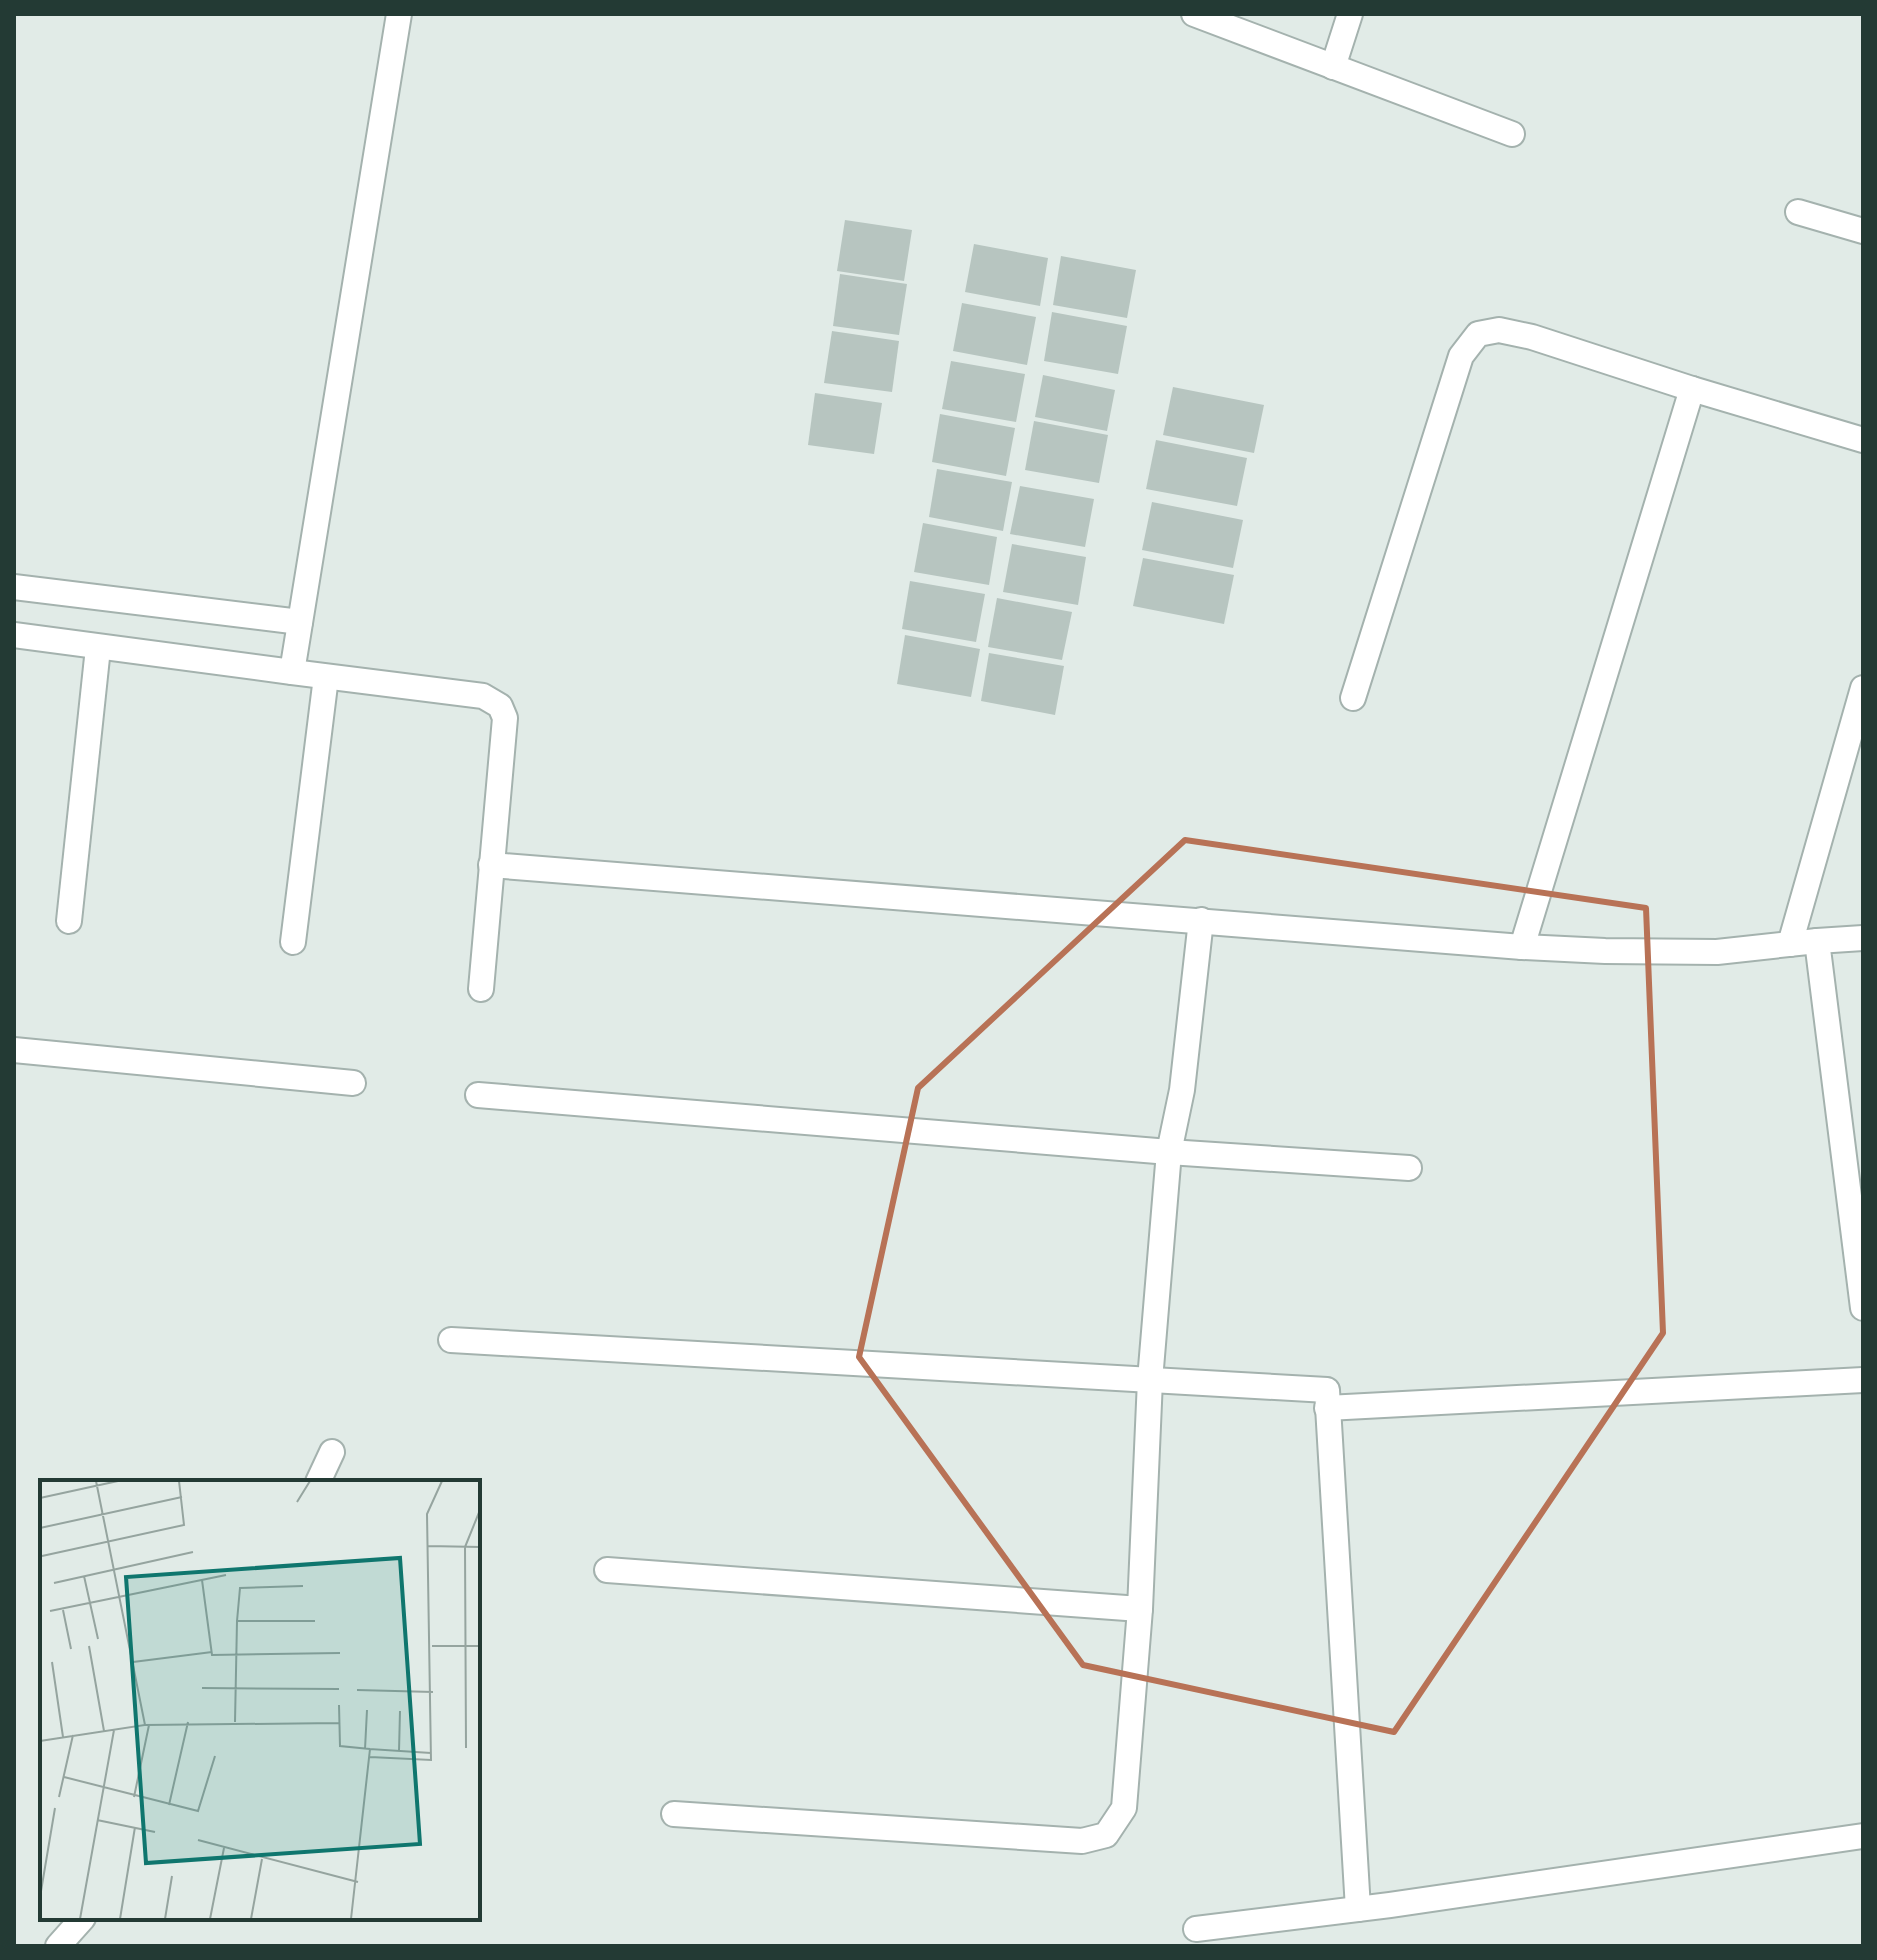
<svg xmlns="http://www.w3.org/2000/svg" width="1877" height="1960" font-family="'Source Sans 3',sans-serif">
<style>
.building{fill:#b7c5c0}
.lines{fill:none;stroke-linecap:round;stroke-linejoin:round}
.minor-casing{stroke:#a4b2ae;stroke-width:28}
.minor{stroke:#fff;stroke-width:24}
.marked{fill:none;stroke:#b87256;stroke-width:6;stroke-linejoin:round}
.inset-road{fill:none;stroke:#95a49f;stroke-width:2}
.view{fill:#0f766e;fill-opacity:0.15;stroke:#0f766e;stroke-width:4}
.inset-edge{fill:none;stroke:#233a34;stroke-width:4}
</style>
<rect width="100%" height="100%" fill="#e1ebe7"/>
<!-- building -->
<g class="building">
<polygon points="845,220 912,230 904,281 837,271"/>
<polygon points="974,244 1048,258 1040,306 965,292"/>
<polygon points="1061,256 1136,270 1127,318 1053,305"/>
<polygon points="840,274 907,284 899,335 833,326"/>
<polygon points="962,303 1036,317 1027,365 953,351"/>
<polygon points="1052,312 1127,326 1118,374 1044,361"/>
<polygon points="832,331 899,341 892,392 824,383"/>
<polygon points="951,361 1025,374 1016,422 942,409"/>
<polygon points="1043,375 1115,390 1107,431 1035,417"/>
<polygon points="1173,387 1264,405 1254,453 1163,435"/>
<polygon points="815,393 882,403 874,454 808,445"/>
<polygon points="940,414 1015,428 1006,476 932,462"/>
<polygon points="1034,421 1108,435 1099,483 1025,470"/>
<polygon points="1156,440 1247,458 1237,506 1146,489"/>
<polygon points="937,469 1012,482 1003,531 929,517"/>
<polygon points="1020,486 1094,499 1085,547 1010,534"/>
<polygon points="1152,502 1243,520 1233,568 1142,550"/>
<polygon points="923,523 997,537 989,585 914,572"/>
<polygon points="1012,544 1086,557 1078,605 1003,592"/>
<polygon points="1143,558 1234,575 1224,624 1133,606"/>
<polygon points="910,581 985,594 976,642 902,629"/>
<polygon points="997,598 1072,612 1062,660 988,647"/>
<polygon points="905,635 980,649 971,697 897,684"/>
<polygon points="989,653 1064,666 1055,715 981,701"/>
</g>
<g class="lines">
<defs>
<g id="minor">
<polyline points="1194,14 1512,134"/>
<polyline points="1333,67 1350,14"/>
<polyline points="1798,212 1863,231"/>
<polyline points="14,587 300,622"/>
<polyline points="14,635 292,672 399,14"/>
<polyline points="292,672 483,696 500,706 505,718 481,989"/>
<polyline points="1353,698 1461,356 1478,334 1499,330 1532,337 1692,389 1863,440"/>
<polyline points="491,865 1522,947 1605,951 1717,952 1817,941"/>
<polyline points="69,921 98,648"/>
<polyline points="1863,938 1817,941 1863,1308"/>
<polyline points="293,942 326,677"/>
<polyline points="1790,944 1863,688"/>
<polyline points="1522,947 1692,389"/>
<polyline points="14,1050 353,1083"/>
<polyline points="478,1095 1169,1152 1409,1168"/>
<polyline points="451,1340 1327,1390 1358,1909"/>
<polyline points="1327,1408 1863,1380"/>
<polyline points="318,1482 332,1452"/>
<polyline points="607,1570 1140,1609 1150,1380 1169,1152 1182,1090 1201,920"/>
<polyline points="674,1814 1082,1841 1106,1835 1124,1808 1140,1609"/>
<polyline points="1196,1929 1390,1905 1863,1836"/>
<polyline points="58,1946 83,1918"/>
</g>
</defs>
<!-- minor casing -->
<use href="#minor" class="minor-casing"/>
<!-- minor -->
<use href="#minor" class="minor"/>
</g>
<!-- marked area -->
<path class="marked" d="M1185 840 1646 908 1663 1333 1394 1732 1083 1665 859 1357 918 1088Z"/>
<!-- overview -->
<g transform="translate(40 1480)">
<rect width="440" height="440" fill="#e1ebe7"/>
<path class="inset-road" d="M0 18 78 1M257 22 270 1M0 48 142 17M388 66 440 67M2 76 144 45 139 1M44 96 58 159M162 100 172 175 300 173M14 103 153 72M23 130 31 169M10 131 186 95M197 141 200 108 263 106M49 166 64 251M392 166H440M12 182 23 257M93 182 172 172M162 208 299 209M317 210 393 212M299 225 300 266 330 269M195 242 197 141H275M105 245 299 243M0 261 105 245 56 1M426 268 425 67 440 30M325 269 327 230M359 271 360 231M330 277 391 280 387 34 402 1M24 297 158 331 175 276M19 317 33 255M94 317 109 245M129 325 148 242M57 340 115 352M158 360 318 402M0 417 15 328M40 439 74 250M80 439 95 347M125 439 132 396M170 439 184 368M211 439 222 379M311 439 330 269 391 273"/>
<path class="view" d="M360 78 380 364 106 383 86 97Z"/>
<rect width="440" height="440" class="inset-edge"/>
</g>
<!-- border -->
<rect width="1877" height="1960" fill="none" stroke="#233a34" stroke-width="32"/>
</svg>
